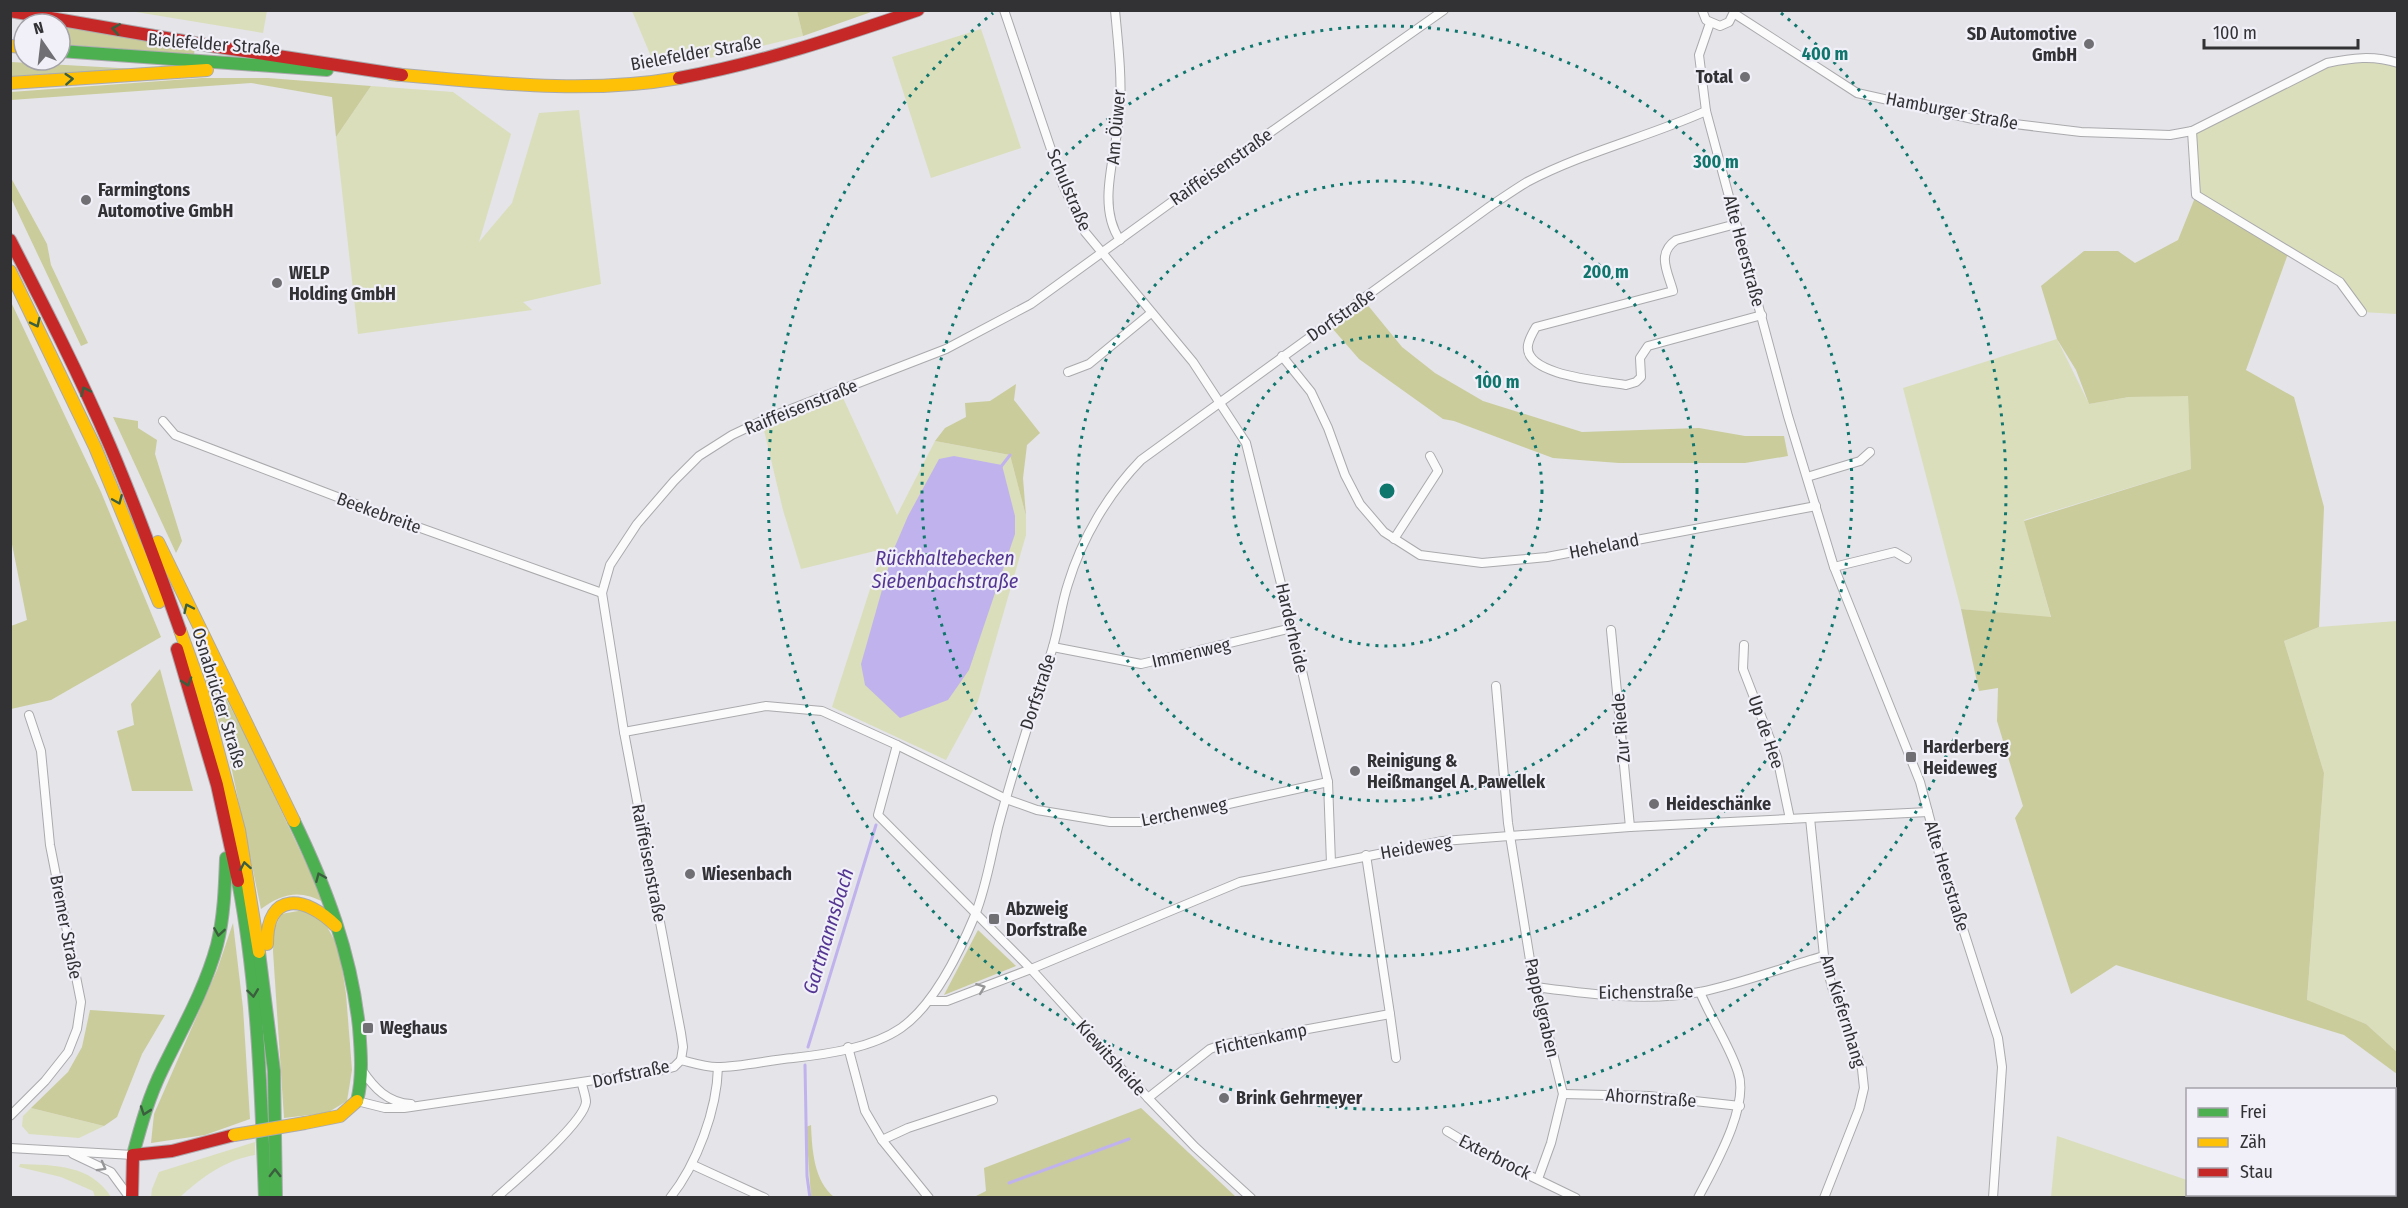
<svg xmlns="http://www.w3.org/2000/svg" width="2408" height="1208" font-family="'Fira Sans Condensed',sans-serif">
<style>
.green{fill:#dbdebb}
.forest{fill:#cacc9b}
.water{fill:#c0b3ed}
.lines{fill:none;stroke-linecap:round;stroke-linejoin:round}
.stream{stroke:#c0b3ed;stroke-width:3}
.street-casing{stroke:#aaaaad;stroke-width:10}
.fast-casing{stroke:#aaaaad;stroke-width:14}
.slow-casing{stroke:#aaaaad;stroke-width:14}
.jam-casing{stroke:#aaaaad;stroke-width:14}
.street{stroke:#fbfbfc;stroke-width:8}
.fast{stroke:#4caf50;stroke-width:12}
.slow{stroke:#ffc107;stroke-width:12}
.jam{stroke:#c62828;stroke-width:12}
.slow-bridge-casing{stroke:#aaaaad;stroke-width:14;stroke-linecap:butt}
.slow-bridge{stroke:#ffc107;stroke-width:12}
.oneway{stroke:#3b5e3e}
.oneway2{stroke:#969698}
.ring{fill:none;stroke:#0f766e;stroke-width:3;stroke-dasharray:3 6}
.poi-dot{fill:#707074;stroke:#f1eff8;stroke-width:2}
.labels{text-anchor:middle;stroke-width:4.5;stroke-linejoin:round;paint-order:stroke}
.poi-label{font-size:18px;font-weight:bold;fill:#323235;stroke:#f1eff8;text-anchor:start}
.street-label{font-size:18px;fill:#323235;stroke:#f1eff8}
.water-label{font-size:20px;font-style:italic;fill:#533592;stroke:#f1eff8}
.centre{fill:#0f766e;stroke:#f1eff8;stroke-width:3}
.ring-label{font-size:18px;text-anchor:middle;font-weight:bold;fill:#0f766e;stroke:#f1eff8;stroke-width:4.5;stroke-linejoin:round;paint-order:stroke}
</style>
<rect width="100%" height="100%" fill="#e4e4e9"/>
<!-- green -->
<g class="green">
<polygon points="130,11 267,11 263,33"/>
<polygon points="632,11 797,11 803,36 722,56 655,66"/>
<polygon points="981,29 1021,148 931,178 892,57"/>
<polygon points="2350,58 2397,63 2397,314 2362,312 2340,282 2196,195 2192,131 2271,90"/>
<polygon points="371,86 453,92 511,134 479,242 512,203 539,113 579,110 601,284 523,302 532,310 358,334 336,137"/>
<polygon points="2057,339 2089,404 2129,397 2188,395 2191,469 2024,520 2051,618 1961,609 1903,388"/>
<polygon points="843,398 897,515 935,441 1010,455 1026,516 1026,535 978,701 946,760 832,707 883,549 801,569 783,510 764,430"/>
<polygon points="2397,621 2397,1052 2366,1024 2307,1001 2324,773 2284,641 2319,627"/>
<polygon points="31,1108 104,1126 79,1138 29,1134 22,1126 23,1116"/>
<polygon points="2057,1136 2187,1180 2188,1194 2232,1195 2241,1197 2051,1197"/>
<path d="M255 1142V1155C225 1160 202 1177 180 1197H151L152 1189 159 1172Z"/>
<path d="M20 1164C55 1165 91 1165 111 1197H95L93 1191 61 1177 19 1167Z"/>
</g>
<!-- forest -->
<g class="forest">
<polygon points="797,11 797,10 874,11 803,36"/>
<polygon points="60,26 195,47 194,55 60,44"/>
<polygon points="11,62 137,69 11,78"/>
<polygon points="202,78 268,78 371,86 336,137 332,97 251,83 11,100 11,92"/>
<polygon points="10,176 47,244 51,265 88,343 81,346 11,198"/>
<polygon points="2196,195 2289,251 2246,370 2294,397 2324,507 2319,627 2284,641 2324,773 2307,1000 2366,1024 2397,1052 2397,1074 2344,1035 2116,965 2071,994 2015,818 2023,806 1997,721 1998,688 1979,691 1961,609 2051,617 2024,521 2191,469 2188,396 2129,397 2089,404 2076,370 2057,339 2041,286 2084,251 2118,251 2135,263 2178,240"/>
<polygon points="11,302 101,492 161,637 51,700 11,709 11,626 27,620 11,539"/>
<polygon points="1366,303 1402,347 1435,373 1483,401 1582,432 1699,428 1745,436 1784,436 1788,456 1745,463 1619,463 1553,458 1454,421 1443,419 1359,359 1332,328"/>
<polygon points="1016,384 1014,400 1040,433 1027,445 1023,478 1026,516 1010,455 935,441 945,428 966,417 965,403 990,401"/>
<polygon points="113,417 138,421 138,428 157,440 155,454 182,541 176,553"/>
<path d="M192 633 249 743 325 903C300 889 283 893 261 909L229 756Z"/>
<polygon points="160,669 193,791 132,791 117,731 134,725 131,704"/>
<polygon points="304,910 322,918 339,948 346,994 352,1070 347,1101 327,1113 284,1118 273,951 274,930 281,914"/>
<polygon points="233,923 243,1008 250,1119 205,1135 151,1143 154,1114 217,970"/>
<polygon points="978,930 1016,966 944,995"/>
<polygon points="90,1010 165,1015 142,1054 117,1117 104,1126 31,1108 68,1072 82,1047"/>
<polygon points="1141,1108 1236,1197 974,1197 986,1191 984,1168"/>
<path d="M811 1125C812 1150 814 1181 834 1197H811L806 1127Z"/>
</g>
<!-- water -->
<polygon class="water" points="954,456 1002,465 1015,516 1015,534 969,670 948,700 900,718 865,685 861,664 893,551 908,516 939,459"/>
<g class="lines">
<!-- stream -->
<g class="stream">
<polyline points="1000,468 1010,455"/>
<polyline points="808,1047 876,825"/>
<polyline points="805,1065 807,1176 810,1198"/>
<polyline points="1009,1183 1129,1139"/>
</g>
<defs>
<g id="street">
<polyline points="1004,10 1063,185 1085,232 1193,362 1246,443 1292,628 1328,782 1331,863"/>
<path d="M1115 10C1118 43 1122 76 1120 108 1118 150 1095 204 1120 240"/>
<polyline points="1702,10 1706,20 1720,26 1729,22 1735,10"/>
<path d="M1735 14 1857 93 1973 119 2081 132 2170 135 2192 131 2327 63C2352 58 2373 55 2398 63"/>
<polyline points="1710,23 1699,55 1706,111 1788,416 1834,567 1920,782 1940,857 1998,1038 2002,1067 1993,1198"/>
<polyline points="2192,131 2196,195 2340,282 2362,312"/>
<path d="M1736 224 1676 240C1656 254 1668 272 1673 291L1536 327C1533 332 1529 339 1528 345 1523 376 1605 381 1626 385L1636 382 1641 377 1640 358 1648 346 1762 315"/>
<polyline points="1282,356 1311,392 1328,428 1345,475 1360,504 1384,532 1420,555 1482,563 1547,557 1816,506"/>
<polyline points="1068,372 1089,364 1151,313"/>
<polyline points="163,421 175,435 387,516 602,593"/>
<polyline points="1807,477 1860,461 1870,452"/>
<polyline points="1394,539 1438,471 1430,456"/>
<polyline points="1834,567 1895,552 1907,559"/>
<polyline points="1611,630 1630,827"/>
<polyline points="1744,645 1743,669 1777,757 1790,819"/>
<polyline points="1053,647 1141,664 1292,628"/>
<polyline points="1496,686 1508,823 1530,960 1563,1094 1551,1143 1538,1179"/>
<polyline points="624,732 766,706 822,711 897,745 1006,799 1037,810 1110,822 1148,822 1328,782"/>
<polyline points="897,745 878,815 1031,969 1148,1098 1195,1147 1251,1198"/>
<polyline points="1810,818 1824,956 1832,987 1862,1069 1864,1088 1859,1109 1824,1198"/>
<path d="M1536 987C1590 994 1647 1002 1700 992 1740 984 1784 967 1824 956"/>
<polyline points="929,1001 947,1001 1031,969 1240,882 1443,841 1630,827 1928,812"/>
<polyline points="1390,1014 1396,1058"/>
<polyline points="848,1047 865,1111 882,1140 929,1198"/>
<path d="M681 1060C693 1063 705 1067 717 1067 742 1067 768 1060 793 1058 828 1054 872 1048 901 1028 934 1005 960 951 975 915 986 888 991 856 998 827 1014 767 1033 709 1052 650 1059 628 1061 605 1068 584 1082 538 1108 494 1141 460L1489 207C1501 199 1514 190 1527 182 1584 152 1648 137 1706 111"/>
<polyline points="681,1060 683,1047 681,1033 624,732 602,593 610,565 637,524 674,481 699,456 732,435 768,418 946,349 1031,304 1173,201 1444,10"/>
<path d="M362 1070C374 1088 388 1103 411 1104"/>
<polyline points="1563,1094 1649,1096 1740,1106"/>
<polyline points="1148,1098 1210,1049 1221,1045 1390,1014 1366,855"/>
<polyline points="357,1101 385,1108 404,1108 663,1070 674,1067 681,1060"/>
<polyline points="10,1116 45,1081 68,1052 77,1029 81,1002 50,845 41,751 29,715"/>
<polyline points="1447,1131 1483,1153 1576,1198"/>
<polyline points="882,1140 908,1128 993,1100"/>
<polyline points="10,1148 133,1155"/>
<polyline points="73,1154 111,1172 130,1198"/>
<polyline points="693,1165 765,1198"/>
<path d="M496 1198C514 1182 584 1123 586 1102 586 1097 583 1089 582 1084"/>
<path d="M670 1198C697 1164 717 1110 718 1067"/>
<path d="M1698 1198C1714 1167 1750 1106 1738 1072 1729 1044 1711 1019 1700 992"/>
</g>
<g id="fast">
<polyline points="60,51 327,70"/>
<path d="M294 821C326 887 351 953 359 1027 361 1052 363 1077 357 1101"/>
<path d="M238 881C258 985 261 1092 265 1198"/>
<polyline points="259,952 274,1071 276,1198"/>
<path d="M133 1155C141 1125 149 1096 163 1068 183 1027 205 989 217 945 224 917 225 887 226 858"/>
</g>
<g id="slow">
<polyline points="10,46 24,47"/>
<path d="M391 74C487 82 583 95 679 78"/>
<polyline points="10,83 207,70"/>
<polyline points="10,271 95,447 159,602"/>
<polyline points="158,542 294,821"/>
<polyline points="180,630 202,691 239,830 259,952"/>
<path d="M267 944C267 890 306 896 336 926"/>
<polyline points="305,1123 340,1116 357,1101"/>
</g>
<g id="jam">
<polyline points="10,11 212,46 402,75"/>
<path d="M679 78C761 63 839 37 918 10"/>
<path d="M10 240C45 308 80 376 110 446 136 507 158 568 180 630"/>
<polyline points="177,649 217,785 238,881"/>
<polyline points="132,1198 133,1155 172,1151 234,1135"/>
</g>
</defs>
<!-- street casing -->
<use href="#street" class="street-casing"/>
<!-- fast casing -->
<use href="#fast" class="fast-casing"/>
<!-- slow casing -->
<use href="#slow" class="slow-casing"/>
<!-- jam casing -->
<use href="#jam" class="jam-casing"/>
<!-- street -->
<use href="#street" class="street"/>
<!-- fast -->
<use href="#fast" class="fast"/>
<!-- slow -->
<use href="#slow" class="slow"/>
<!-- jam -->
<use href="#jam" class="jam"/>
<defs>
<polyline id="slow-bridge" points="234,1135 305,1123"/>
</defs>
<!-- slow-bridge casing -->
<use href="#slow-bridge" class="slow-bridge-casing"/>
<!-- slow-bridge -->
<use href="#slow-bridge" class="slow-bridge"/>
</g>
<!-- one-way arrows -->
<defs><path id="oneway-chevron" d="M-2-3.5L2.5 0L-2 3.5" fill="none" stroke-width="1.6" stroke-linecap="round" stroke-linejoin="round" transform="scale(1.5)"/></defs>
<g class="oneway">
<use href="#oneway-chevron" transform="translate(116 29) rotate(-171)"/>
<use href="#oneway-chevron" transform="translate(69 79) rotate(-4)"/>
<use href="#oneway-chevron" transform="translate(36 323) rotate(64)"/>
<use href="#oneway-chevron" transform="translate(85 391) rotate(-115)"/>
<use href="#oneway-chevron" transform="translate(118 500) rotate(67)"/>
<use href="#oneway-chevron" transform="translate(188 608) rotate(-115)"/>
<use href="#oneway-chevron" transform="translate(187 682) rotate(73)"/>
<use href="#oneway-chevron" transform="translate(245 866) rotate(-100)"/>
<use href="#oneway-chevron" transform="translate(320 877) rotate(-113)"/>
<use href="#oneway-chevron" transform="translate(219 932) rotate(99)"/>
<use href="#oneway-chevron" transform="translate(253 993) rotate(83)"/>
<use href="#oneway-chevron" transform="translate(145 1111) rotate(109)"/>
<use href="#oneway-chevron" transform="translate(275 1173) rotate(-90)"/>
</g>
<g class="oneway2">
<use href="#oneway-chevron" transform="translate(981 988) rotate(-21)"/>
<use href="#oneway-chevron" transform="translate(102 1167) rotate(29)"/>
</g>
<!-- distance rings -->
<g class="ring">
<circle cx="1387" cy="491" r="155"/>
<circle cx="1387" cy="491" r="310"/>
<circle cx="1387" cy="491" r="465"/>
<path d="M1781 13A619 619 0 1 1 993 13"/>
</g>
<!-- markers -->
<g class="poi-dot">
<circle cx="2089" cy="44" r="6"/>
<circle cx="1745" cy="77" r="6"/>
<circle cx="86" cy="200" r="6"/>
<circle cx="277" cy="283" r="6"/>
<rect x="1905" y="751" width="12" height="12" rx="3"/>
<circle cx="1355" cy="771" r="6"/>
<circle cx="1654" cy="804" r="6"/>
<circle cx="690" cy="874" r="6"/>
<rect x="988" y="913" width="12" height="12" rx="3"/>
<rect x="362" y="1022" width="12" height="12" rx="3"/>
<circle cx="1224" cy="1098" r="6"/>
</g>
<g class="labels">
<!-- poi labels -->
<g class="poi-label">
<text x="2077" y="40" text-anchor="end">SD Automotive<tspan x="2077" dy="21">GmbH</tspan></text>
<text x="1733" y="83" text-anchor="end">Total</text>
<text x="98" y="196">Farmingtons<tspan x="98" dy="21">Automotive GmbH</tspan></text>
<text x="289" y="279">WELP<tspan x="289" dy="21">Holding GmbH</tspan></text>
<text x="1923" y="753">Harderberg<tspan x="1923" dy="21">Heideweg</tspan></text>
<text x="1367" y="767">Reinigung &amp;<tspan x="1367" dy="21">Heißmangel A. Pawellek</tspan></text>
<text x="1666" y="810">Heideschänke</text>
<text x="702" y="880">Wiesenbach</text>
<text x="1006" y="915">Abzweig<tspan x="1006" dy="21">Dorfstraße</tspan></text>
<text x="380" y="1034">Weghaus</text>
<text x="1236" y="1104">Brink Gehrmeyer</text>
</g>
<!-- street labels -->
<g class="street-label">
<text transform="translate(214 44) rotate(4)" y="6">Bielefelder Straße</text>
<text transform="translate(696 53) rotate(-10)" y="6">Bielefelder Straße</text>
<text transform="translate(1952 111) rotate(11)" y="6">Hamburger Straße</text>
<text transform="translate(1116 127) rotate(-85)" y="6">Am Öüwer</text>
<text transform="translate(1221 167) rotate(-35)" y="6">Raiffeisenstraße</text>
<text transform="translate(1069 190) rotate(67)" y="6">Schulstraße</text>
<text transform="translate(1744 251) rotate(75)" y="6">Alte Heerstraße</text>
<text transform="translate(1341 315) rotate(-35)" y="6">Dorfstraße</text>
<text transform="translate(801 407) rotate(-22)" y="6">Raiffeisenstraße</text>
<text transform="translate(379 513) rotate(20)" y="6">Beekebreite</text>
<text transform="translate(1604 546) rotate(-11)" y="6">Heheland</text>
<text transform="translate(1292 628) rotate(77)" y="6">Harderheide</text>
<text transform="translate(1191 653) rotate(-13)" y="6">Immenweg</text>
<text transform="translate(1038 692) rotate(-72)" y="6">Dorfstraße</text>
<text transform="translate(219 698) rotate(73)" y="6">Osnabrücker Straße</text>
<text transform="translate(1621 728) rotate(-95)" y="6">Zur Riede</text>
<text transform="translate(1766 732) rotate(71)" y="6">Up de Hee</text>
<text transform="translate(1184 812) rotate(-11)" y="6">Lerchenweg</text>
<text transform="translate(1416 847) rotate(-10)" y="6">Heideweg</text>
<text transform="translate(649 863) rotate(79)" y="6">Raiffeisenstraße</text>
<text transform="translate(1947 876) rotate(73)" y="6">Alte Heerstraße</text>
<text transform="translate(66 927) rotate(79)" y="6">Bremer Straße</text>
<text transform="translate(1646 992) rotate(-1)" y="6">Eichenstraße</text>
<text transform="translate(1542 1008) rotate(77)" y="6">Pappelgraben</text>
<text transform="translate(1843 1011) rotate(73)" y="6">Am Kiefernhang</text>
<text transform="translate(1261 1039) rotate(-12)" y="6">Fichtenkamp</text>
<text transform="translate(1111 1058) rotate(48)" y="6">Kiewitsheide</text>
<text transform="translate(631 1074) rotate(-12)" y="6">Dorfstraße</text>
<text transform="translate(1651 1098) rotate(4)" y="6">Ahornstraße</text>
<text transform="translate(1495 1157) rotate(27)" y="6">Exterbrock</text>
</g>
<!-- water labels -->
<g class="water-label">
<text x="945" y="565">Rückhaltebecken<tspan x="945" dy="23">Siebenbachstraße</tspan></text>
<text transform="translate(828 931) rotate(-73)" y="7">Gartmannsbach</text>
</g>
</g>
<circle cx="1387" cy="491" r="9" class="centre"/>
<g class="ring-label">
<text x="1825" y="60">400 m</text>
<text x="1716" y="168">300 m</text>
<text x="1606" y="278">200 m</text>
<text x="1497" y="388">100 m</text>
</g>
<!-- border -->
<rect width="2408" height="1208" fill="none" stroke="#323235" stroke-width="24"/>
<!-- legend -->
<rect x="2186" y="1088" width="210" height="108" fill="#f1eff8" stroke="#a5a3aa" stroke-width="1.5"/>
<rect x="2198" y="1108" width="30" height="9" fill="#4caf50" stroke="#a5a3aa" stroke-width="1.5"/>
<text x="2240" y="1118" font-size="18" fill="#323235">Frei</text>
<rect x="2198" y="1138" width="30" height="9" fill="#ffc107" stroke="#a5a3aa" stroke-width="1.5"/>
<text x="2240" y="1148" font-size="18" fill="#323235">Zäh</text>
<rect x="2198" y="1168" width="30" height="9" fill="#c62828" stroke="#a5a3aa" stroke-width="1.5"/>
<text x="2240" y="1178" font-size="18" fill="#323235">Stau</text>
<!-- north arrow -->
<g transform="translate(42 42) rotate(346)"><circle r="28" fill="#f1eff8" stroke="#a5a3aa" stroke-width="1.5"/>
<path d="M0-4.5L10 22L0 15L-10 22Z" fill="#707074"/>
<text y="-9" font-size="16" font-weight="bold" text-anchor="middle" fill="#323235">N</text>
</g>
<!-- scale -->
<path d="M2204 39v9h154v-9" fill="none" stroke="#323235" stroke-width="3"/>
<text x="2213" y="39" font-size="18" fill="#323235" stroke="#f1eff8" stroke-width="4.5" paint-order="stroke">100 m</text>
</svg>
